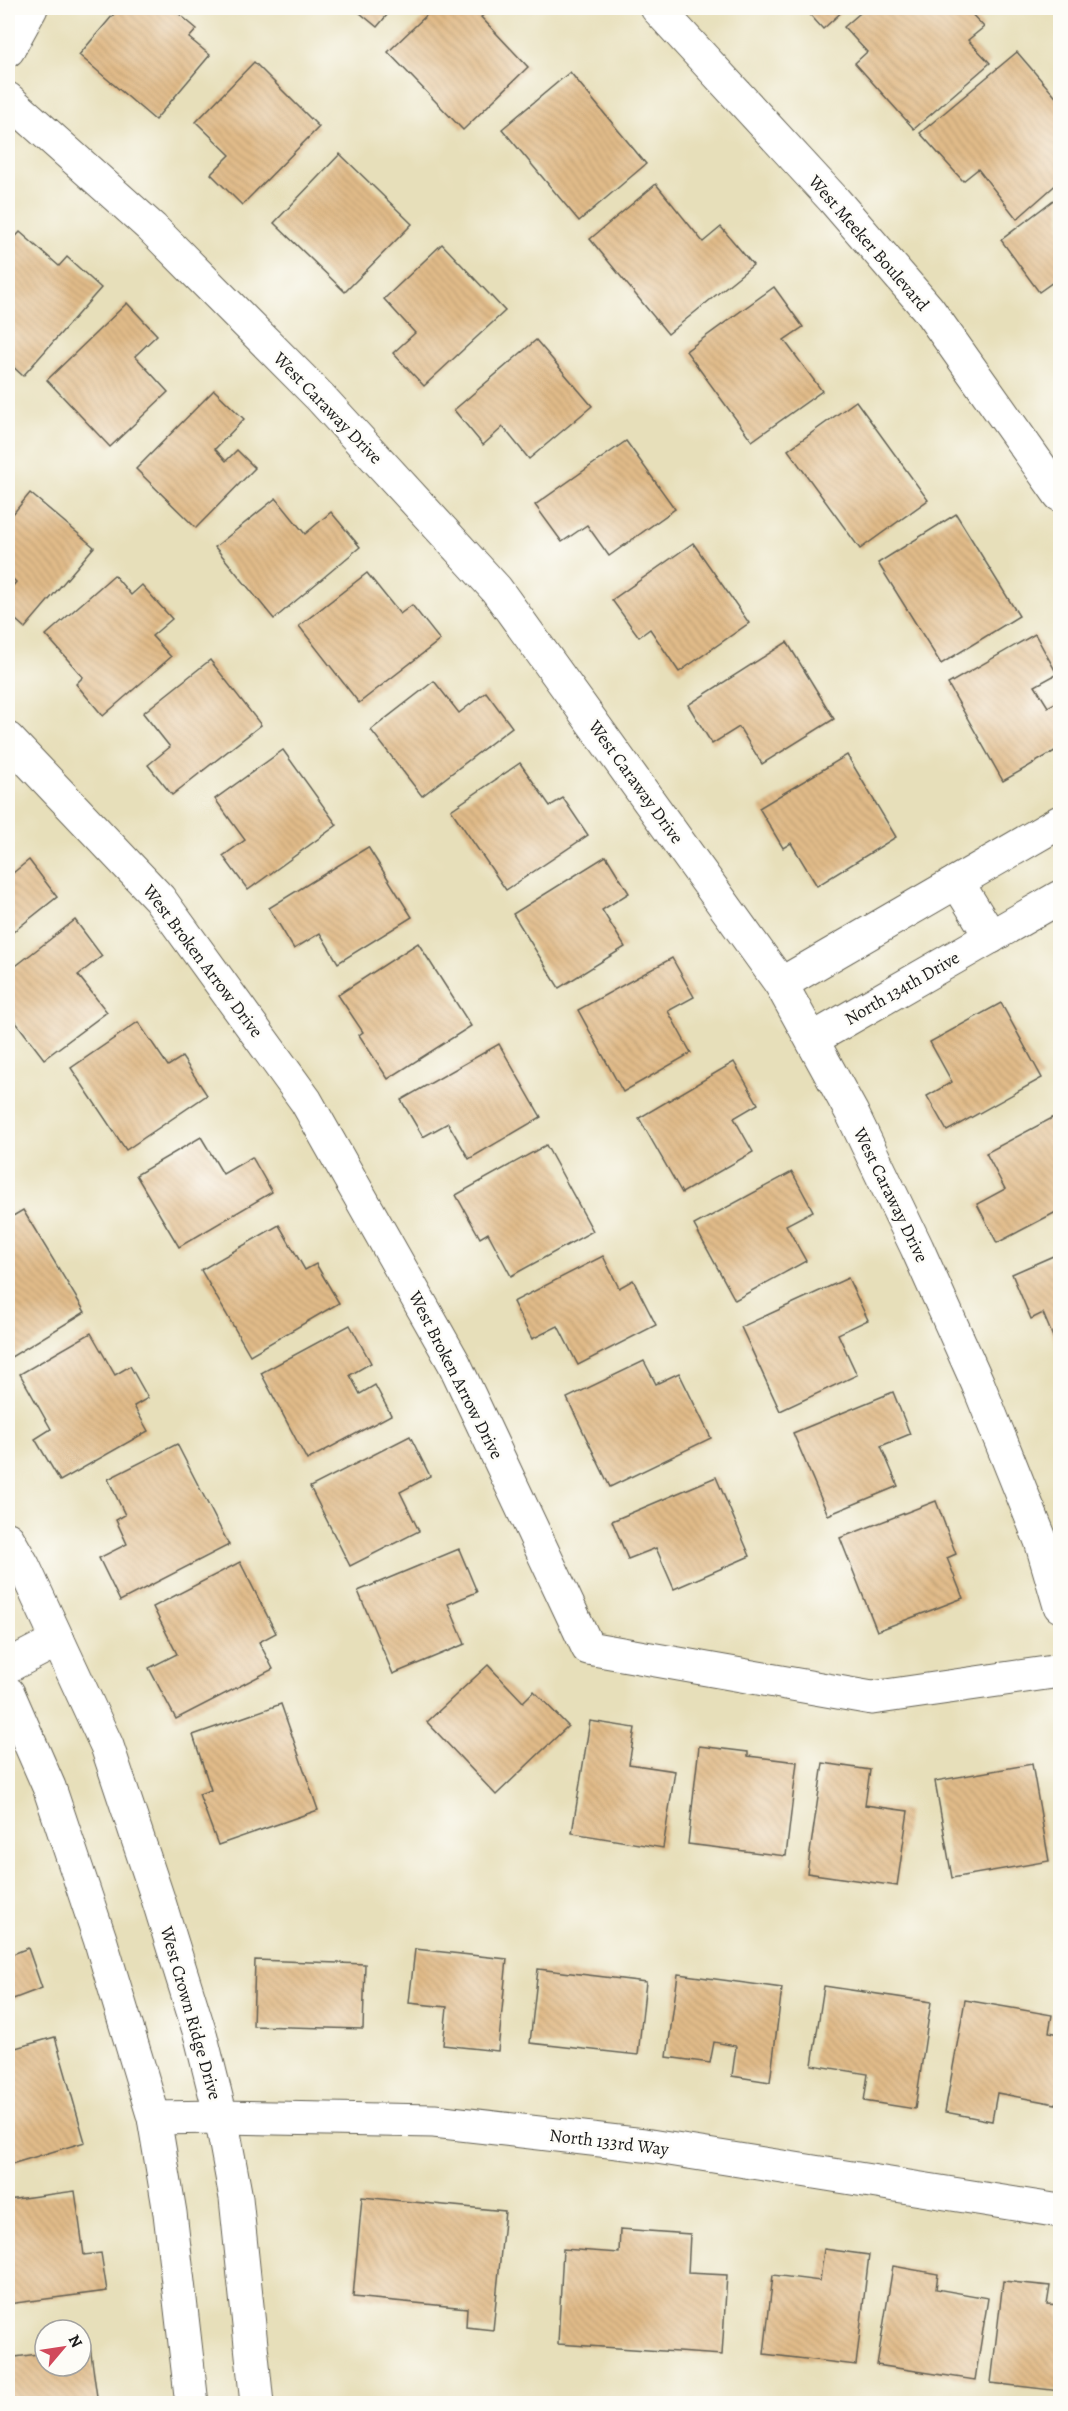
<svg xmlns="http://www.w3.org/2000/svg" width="1068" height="2411" font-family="Alegreya,serif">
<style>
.building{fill:url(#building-back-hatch)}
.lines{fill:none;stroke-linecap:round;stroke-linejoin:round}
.minor-casing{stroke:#636053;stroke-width:35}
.minor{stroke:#fff;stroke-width:33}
.labels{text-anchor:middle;stroke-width:5;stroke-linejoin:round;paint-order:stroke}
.street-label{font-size:18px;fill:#1c1c1c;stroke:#fdfcf7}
</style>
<defs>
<pattern id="building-back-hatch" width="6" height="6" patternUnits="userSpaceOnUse" patternTransform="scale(1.5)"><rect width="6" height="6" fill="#e1bb89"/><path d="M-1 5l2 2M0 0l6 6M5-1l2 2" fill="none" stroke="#c0a076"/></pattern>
</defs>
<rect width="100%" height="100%" fill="#fdfcf7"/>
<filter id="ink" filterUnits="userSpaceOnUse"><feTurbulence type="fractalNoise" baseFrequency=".0167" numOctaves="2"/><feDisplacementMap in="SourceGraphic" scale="12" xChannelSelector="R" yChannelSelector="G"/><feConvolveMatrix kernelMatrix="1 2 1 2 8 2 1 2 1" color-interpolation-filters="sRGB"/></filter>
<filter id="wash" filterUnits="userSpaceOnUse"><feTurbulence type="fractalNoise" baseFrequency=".008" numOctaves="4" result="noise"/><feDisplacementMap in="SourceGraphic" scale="24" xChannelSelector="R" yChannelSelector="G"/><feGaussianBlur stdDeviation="1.35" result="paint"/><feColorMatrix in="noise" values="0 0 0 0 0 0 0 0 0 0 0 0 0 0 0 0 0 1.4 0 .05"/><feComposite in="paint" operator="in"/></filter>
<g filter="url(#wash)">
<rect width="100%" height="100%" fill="#e7dfba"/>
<g id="blocks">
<!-- building -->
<g class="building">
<polygon points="119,8 172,8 197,29 189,38 210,55 155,120 79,55"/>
<polygon points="354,8 393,8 377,27"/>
<polygon points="431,8 492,8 481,17 528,67 463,130 388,52 433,9"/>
<polygon points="804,8 846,8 823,29"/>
<polygon points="866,8 966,8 984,27 968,40 990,63 914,129 855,63 867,52 844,27"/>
<polygon points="1017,52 1060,102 1060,181 1017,219 978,169 963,181 920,133"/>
<polygon points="254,62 319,127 242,205 211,174 230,155 196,122"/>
<polygon points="570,72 646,164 579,221 502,129"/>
<polygon points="340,154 412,224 345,292 274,223"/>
<polygon points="656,184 703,242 721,227 753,265 668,334 590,239"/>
<polygon points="1060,195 1060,277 1039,292 1001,240"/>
<polygon points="20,232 59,266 67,257 101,288 23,376 8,362 8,245"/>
<polygon points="442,244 505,311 424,386 393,353 415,333 384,299"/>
<polygon points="774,287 803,327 784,340 822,391 752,441 686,351"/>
<polygon points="127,303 157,335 135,356 168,392 110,447 47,380"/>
<polygon points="536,340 592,406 529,459 503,427 483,445 454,410"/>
<polygon points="214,390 244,419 215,449 226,461 237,450 255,468 196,528 136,469"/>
<polygon points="856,401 928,500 860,549 788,450"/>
<polygon points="626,441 675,509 609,556 587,525 562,542 535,505"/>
<polygon points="30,493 94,547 25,628 8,613 8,592 16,582 8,574 8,520"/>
<polygon points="276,498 305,534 331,512 360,547 274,619 215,547"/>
<polygon points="956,514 1019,616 941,664 878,563"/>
<polygon points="693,543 749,623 679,672 650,629 639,637 612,600"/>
<polygon points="367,573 400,614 412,605 440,640 359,703 299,626"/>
<polygon points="114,575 131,595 142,585 172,619 152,636 171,657 103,716 76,684 83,677 46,635"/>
<polygon points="1035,634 1057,674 1035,686 1048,707 1060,700 1060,748 1003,781 948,684"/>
<polygon points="787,642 834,719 762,764 739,727 712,744 688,705"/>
<polygon points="210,660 261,725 172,795 148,765 170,747 143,713"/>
<polygon points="434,681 459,713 486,692 512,727 422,796 371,730"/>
<polygon points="283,750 337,825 248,890 223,856 245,840 215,799"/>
<polygon points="847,755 896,837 817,886 791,843 783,848 759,808"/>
<polygon points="520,763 550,806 563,798 588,835 506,890 451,810"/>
<polygon points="368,847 412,917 338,963 320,933 294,949 269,908"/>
<polygon points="606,856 629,893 602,910 625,947 559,988 513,914"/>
<polygon points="29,860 57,897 8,936 8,877"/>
<polygon points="75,920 102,956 78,975 107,1012 44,1059 8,1012 8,972"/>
<polygon points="418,943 471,1026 388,1079 359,1035 363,1032 338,995"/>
<polygon points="672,958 694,997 668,1011 691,1053 623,1092 578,1010"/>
<polygon points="1001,1003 1042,1078 947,1131 927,1096 952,1082 930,1042"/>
<polygon points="138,1022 168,1066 182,1057 207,1095 126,1150 71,1068"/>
<polygon points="499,1044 541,1117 469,1159 448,1123 423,1137 401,1100"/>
<polygon points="734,1062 758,1104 734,1118 753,1152 682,1193 639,1118"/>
<polygon points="1056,1116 1060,1125 1060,1210 997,1243 977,1204 1005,1189 986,1153"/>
<polygon points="201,1137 223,1174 252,1157 272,1192 179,1247 136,1175"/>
<polygon points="546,1145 593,1231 511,1276 488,1233 480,1238 456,1195"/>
<polygon points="792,1172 813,1211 786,1225 806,1261 735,1300 694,1225"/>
<polygon points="23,1210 85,1312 8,1359 8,1219"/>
<polygon points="279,1225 305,1270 316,1264 339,1303 250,1355 201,1270"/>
<polygon points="1060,1253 1060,1348 1058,1349 1043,1313 1031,1319 1012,1274"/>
<polygon points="603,1256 619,1288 633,1280 656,1325 578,1365 558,1326 532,1339 513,1302"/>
<polygon points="848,1278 868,1320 838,1334 857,1375 780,1411 741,1327"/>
<polygon points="350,1325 371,1363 350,1375 360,1394 375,1385 391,1415 307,1460 261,1373"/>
<polygon points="91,1333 115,1375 130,1366 148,1398 134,1406 148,1431 60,1481 35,1439 51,1429 20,1374"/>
<polygon points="644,1361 656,1384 679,1373 711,1438 610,1487 567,1398"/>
<polygon points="893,1392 910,1434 881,1446 898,1486 828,1515 793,1433"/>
<polygon points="410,1436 430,1476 400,1492 419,1531 350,1566 310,1487"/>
<polygon points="177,1444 229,1545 120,1601 99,1558 127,1544 116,1520 125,1515 108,1479"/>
<polygon points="716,1477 750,1556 674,1589 656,1548 628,1559 612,1521"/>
<polygon points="936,1501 956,1554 947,1558 963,1598 877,1631 840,1538"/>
<polygon points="459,1549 477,1592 448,1604 465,1644 393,1674 358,1591"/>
<polygon points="240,1562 276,1633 259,1642 273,1669 176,1719 149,1668 177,1654 153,1607"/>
<polygon points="488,1665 523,1702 534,1691 568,1726 496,1795 427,1722"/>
<polygon points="281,1704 318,1810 218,1845 199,1794 211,1790 193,1735"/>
<polygon points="590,1721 635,1728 629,1764 675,1771 663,1848 572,1833"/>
<polygon points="699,1746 748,1752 748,1756 797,1762 786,1856 688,1844"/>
<polygon points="823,1763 870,1770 865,1805 908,1811 897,1886 807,1873"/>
<polygon points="1032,1764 1049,1861 952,1878 935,1781"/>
<polygon points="28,1948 42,1988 8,2001 8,1956"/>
<polygon points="415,1949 507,1959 498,2051 443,2045 447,2007 409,2003"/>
<polygon points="255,1960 365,1964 363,2029 253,2026"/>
<polygon points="538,1969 646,1982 638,2055 530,2043"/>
<polygon points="678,1974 782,1988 770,2082 732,2076 736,2046 714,2042 710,2063 667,2057"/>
<polygon points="824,1986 931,2002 915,2109 864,2101 868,2074 812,2065"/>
<polygon points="965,2000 1052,2015 1049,2032 1060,2034 1060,2080 1056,2104 997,2093 992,2121 945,2112"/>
<polygon points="55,2037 85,2142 8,2165 8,2050"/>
<polygon points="75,2191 84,2255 101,2253 107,2291 8,2304 8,2200"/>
<polygon points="362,2197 505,2211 493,2330 466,2327 467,2308 353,2297"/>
<polygon points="620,2229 690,2234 688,2273 727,2275 722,2355 558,2344 563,2249 619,2253"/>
<polygon points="824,2249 869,2255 856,2365 764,2354 773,2275 820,2281"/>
<polygon points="893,2266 938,2274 936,2289 988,2298 975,2380 877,2365"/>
<polygon points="1003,2281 1050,2286 1047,2305 1060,2306 1060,2391 991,2383"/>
<polygon points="90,2346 98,2404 8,2404 8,2358 45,2353 45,2366 81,2366 81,2348"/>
</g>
</g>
</g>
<g filter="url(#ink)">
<use href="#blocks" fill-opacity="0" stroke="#636053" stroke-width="1.5"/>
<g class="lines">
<defs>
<g id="minor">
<polyline points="657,8 834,200 928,309 1060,495"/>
<polyline points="8,50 31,8"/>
<polyline points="8,99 152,228 320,397 496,589 781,984 852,1113 917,1248 978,1384 1041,1541 1060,1606"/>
<polyline points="8,739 159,898 306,1101 454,1363 588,1648 872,1698 1060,1671"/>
<polyline points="957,882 991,937"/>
<polyline points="781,984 1060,822"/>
<polyline points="813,1039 1060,897"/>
<polyline points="8,1539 24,1567 107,1746 159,1902 201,2037 221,2117 236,2198 257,2404"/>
<polyline points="8,1666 58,1640"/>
<polyline points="8,1693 49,1787 100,1939 154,2118 170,2213 192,2404"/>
<polyline points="154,2118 221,2117 434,2121 644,2145 1060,2211"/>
</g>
</defs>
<!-- minor casing -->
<use href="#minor" class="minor-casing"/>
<!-- minor -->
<use href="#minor" class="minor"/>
</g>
</g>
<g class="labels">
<!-- street labels -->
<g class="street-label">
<text transform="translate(869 243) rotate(49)" y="6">West Meeker Boulevard</text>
<text transform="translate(328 408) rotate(46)" y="6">West Caraway Drive</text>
<text transform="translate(636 782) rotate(54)" y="6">West Caraway Drive</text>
<text transform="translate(203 961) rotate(53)" y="6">West Broken Arrow Drive</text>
<text transform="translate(902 988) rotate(-30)" y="6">North 134th Drive</text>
<text transform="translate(891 1195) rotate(64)" y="6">West Caraway Drive</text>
<text transform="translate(456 1375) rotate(63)" y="6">West Broken Arrow Drive</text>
<text transform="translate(191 2013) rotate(74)" y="6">West Crown Ridge Drive</text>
<text transform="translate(609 2142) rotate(7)" y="6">North 133rd Way</text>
</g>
</g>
<!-- margin -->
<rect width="1068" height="2411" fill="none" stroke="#fdfcf7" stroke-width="30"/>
<!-- north arrow -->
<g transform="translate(63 2348) rotate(61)"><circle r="28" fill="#fdfcf7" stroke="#a3a29f" stroke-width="1.5"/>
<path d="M0-4.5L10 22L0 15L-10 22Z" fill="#d1495b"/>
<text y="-9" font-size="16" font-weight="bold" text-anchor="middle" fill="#1c1c1c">N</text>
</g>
</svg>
